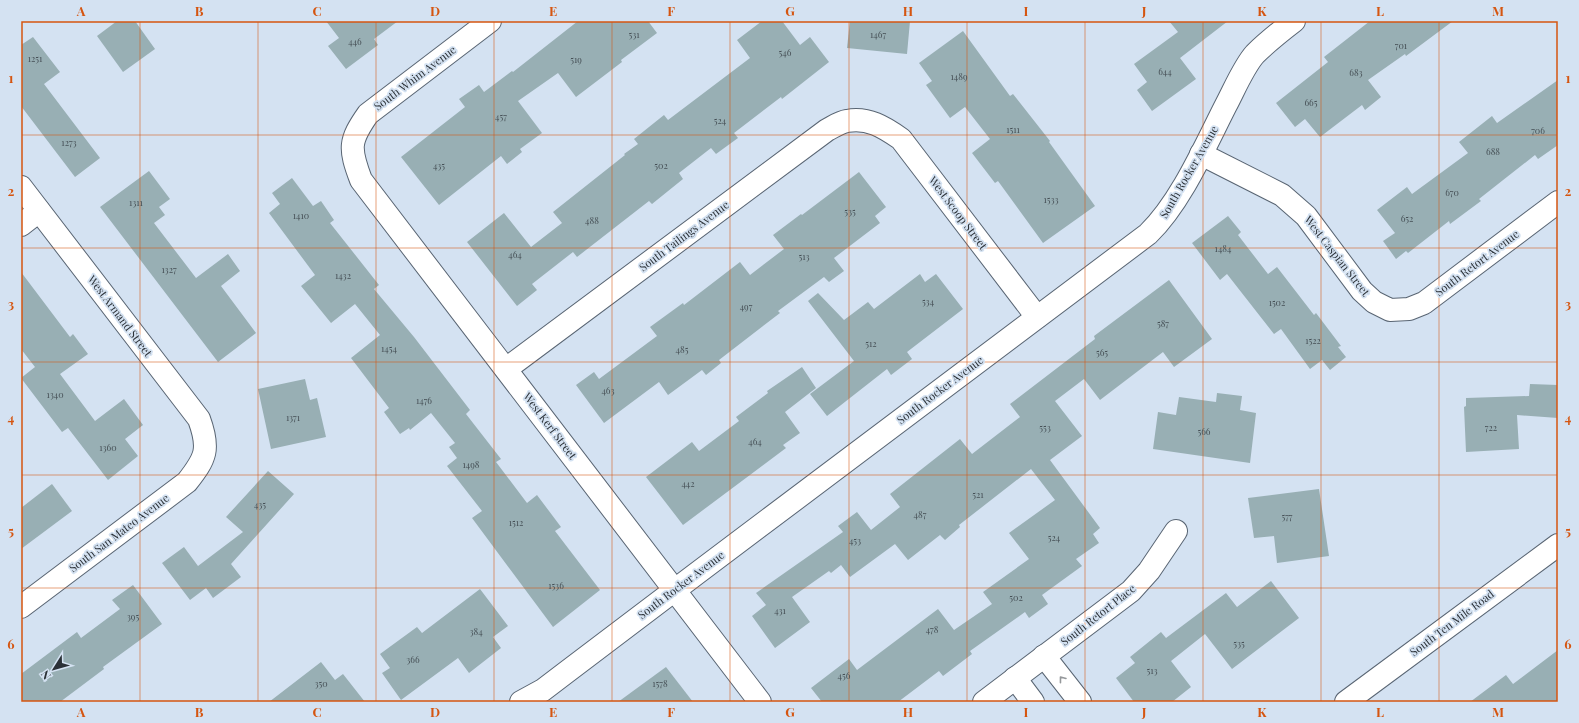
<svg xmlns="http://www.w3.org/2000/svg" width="1579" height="723" font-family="'Playfair Display',serif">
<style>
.building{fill:#98afb4}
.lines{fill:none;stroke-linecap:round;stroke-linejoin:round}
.street-casing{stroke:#596573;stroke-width:24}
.secondary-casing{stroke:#596573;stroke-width:24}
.street{stroke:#fff;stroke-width:22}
.secondary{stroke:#fff;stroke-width:22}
.oneway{stroke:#95989b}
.grid{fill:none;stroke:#d55510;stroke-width:1;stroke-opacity:0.55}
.labels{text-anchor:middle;stroke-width:3.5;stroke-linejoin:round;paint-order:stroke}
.number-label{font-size:9px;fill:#465056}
.street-label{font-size:11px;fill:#2b3137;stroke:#d4e2f2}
.neatline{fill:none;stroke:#d55510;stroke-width:1.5}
.grid-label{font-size:13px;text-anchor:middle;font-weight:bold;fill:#d55510}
</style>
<rect width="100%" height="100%" fill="#d4e2f2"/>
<!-- building -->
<g class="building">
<polygon points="117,21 135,21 155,49 123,72 97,36"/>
<polygon points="326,21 398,21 374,39 378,45 346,69 328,46 339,38"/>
<polygon points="578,21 648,21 657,33 621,60 622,62 576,97 558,73 518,101 542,133 520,149 522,152 507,164 501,156 439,205 401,157 465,107 459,99 479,85 484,92 512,71 513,72"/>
<polygon points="762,21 782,21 800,45 810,37 829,62 782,99 781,97 734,133 738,138 716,154 711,148 679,173 683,179 652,204 649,201 577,257 573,252 532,284 537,290 517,306 467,242 504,213 531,247 562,223 553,212 625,155 624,154 638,144 634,139 664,115 668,120 750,58 737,40"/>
<polygon points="850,21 910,21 907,54 847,48"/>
<polygon points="1169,21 1228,21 1180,58 1196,79 1152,111 1137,90 1147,82 1134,64 1178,32"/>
<polygon points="1370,21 1453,21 1406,56 1405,54 1368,80 1381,97 1365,110 1362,105 1320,137 1305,119 1295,127 1276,103 1328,62 1324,57"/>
<polygon points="963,31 1010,96 1013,94 1050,141 1049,142 1095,206 1043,243 998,181 995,183 972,153 990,139 965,107 950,118 926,85 932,81 919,63"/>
<polygon points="33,37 60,72 44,84 100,158 75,177 21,106 21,45"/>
<polygon points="1558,80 1558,145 1538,159 1535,155 1479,199 1481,201 1450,224 1449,221 1408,253 1406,251 1396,259 1383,241 1395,233 1377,210 1407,187 1412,194 1468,153 1459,142 1492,116 1497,123"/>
<polygon points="149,171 170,199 159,207 165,215 154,223 196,278 228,254 240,271 221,286 256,333 218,362 100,207"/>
<polygon points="859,172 886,207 875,216 880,223 834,258 844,271 829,282 824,277 778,311 780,313 719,360 721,363 706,375 702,370 668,395 659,382 604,423 576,385 594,372 599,379 657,336 650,327 683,303 684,305 740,262 750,275 784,249 773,235 801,214 802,215"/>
<polygon points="292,178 313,206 321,201 334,220 330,223 379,285 374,289 414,337 470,410 466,414 501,459 496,462 527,503 537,495 561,527 555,531 600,590 553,627 472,518 482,511 447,466 457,458 449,447 455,443 431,413 410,430 409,428 400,434 384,412 389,408 351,358 380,335 355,304 331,323 301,286 315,275 269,213 280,204 272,193"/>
<polygon points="1228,216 1241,232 1238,235 1268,274 1277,267 1314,315 1316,313 1341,346 1338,347 1346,357 1330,370 1322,360 1310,369 1281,329 1274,334 1227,274 1220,280 1192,243"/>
<polygon points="21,272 70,337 73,334 88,354 60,374 95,421 124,399 143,425 125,439 138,456 108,480 68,428 62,432 21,378 35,367 21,349"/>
<polygon points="920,274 925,282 936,274 963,309 907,352 912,359 891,375 887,369 827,416 810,394 854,361 808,301 818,293 844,320 868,302 874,309"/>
<polygon points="1169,280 1212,339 1174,367 1163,352 1100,400 1084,379 1055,401 1082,436 1050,460 1100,528 1093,534 1099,543 1076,559 1082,566 1042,595 1048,604 1029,618 1025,612 970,651 972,654 943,676 939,671 898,702 822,702 811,688 849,659 857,670 938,609 954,630 992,604 983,592 1029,559 1009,533 1055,500 1031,469 959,525 960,527 945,540 940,535 908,560 895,544 850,577 841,565 831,573 829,571 792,597 810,622 775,648 752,616 766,605 756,593 843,532 838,526 857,512 871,530 900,507 890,494 960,439 972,454 1020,417 1010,404 1095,339 1094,336"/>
<polygon points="802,367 816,388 785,412 800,433 783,445 786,448 683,525 646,477 692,442 699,451 739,421 736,417 768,393 767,391"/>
<polygon points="305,379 310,400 317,398 326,437 271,449 258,389"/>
<polygon points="1530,384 1558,385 1558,418 1517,415 1519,449 1466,452 1464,407 1466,406 1466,398 1529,396"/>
<polygon points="1217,393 1242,396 1240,410 1256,413 1250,463 1153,449 1158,412 1176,415 1179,397 1216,402"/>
<polygon points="268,471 294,494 231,564 241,577 213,598 206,588 190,600 162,563 184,547 198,566 243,532 226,517"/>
<polygon points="52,484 72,511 21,549 21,508"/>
<polygon points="1319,489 1329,556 1277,563 1274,536 1254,538 1248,498"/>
<polygon points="1271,581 1299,618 1232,669 1205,634 1171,661 1191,687 1172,702 1134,702 1116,678 1135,663 1130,657 1161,632 1166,638 1226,593 1237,607"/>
<polygon points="133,585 162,624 103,667 104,669 60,702 21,702 21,674 77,632 81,638 120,609 112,600"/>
<polygon points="480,589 508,626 493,637 501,648 469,673 458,658 401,700 382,673 390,668 380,654 417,627 422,633"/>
<polygon points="1558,650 1558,702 1470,702 1506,675 1513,684"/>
<polygon points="321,662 335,680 343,674 365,702 269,702"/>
<polygon points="666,667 693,702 618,702"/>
</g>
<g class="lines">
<defs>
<g id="street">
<path d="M490 21 368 114C349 141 349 148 361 180L760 702"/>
<polyline points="1201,154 1282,195 1306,216 1362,291 1374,302 1390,310 1409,309 1424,303 1558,202"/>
<path d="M21 187 199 419C210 449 206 458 187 482L21 607"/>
<polyline points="21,225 39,211"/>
<path d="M506 369 827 130C833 127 840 122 847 121 868 117 884 127 901 139L1037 317"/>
<polyline points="1044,656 1080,702"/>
<polyline points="1015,678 1033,702"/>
<path d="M521 702 543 690 564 674 696 574 1148 234C1181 202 1205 146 1226 105 1234 90 1244 66 1255 54 1267 42 1281 31 1294 21"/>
<polyline points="984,702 1131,591 1149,571 1176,531"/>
</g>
<polyline id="secondary" points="1346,702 1558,545"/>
</defs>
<!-- street casing -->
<use href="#street" class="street-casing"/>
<!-- secondary casing -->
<use href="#secondary" class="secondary-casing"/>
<!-- street -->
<use href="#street" class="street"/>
<!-- secondary -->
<use href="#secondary" class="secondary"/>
</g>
<!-- one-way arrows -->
<defs><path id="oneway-chevron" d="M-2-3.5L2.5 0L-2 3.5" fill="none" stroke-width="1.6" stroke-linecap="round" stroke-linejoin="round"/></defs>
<use class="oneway" href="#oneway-chevron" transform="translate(1062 679) rotate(-128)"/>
<!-- grid -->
<path class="grid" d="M140 21V702M258 21V702M376 21V702M494 21V702M612 21V702M730 21V702M849 21V702M967 21V702M1085 21V702M1203 21V702M1321 21V702M1439 21V702M21 135H1558M21 248H1558M21 362H1558M21 475H1558M21 588H1558"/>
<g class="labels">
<!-- number labels -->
<g class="number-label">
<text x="634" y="38">531</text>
<text x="878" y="38">1467</text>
<text x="355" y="45">446</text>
<text x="1401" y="49">701</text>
<text x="785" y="56">546</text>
<text x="35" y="62">1251</text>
<text x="576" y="63">519</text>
<text x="1165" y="75">644</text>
<text x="1356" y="76">683</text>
<text x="959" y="80">1489</text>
<text x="1311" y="106">665</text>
<text x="501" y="120">457</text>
<text x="720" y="124">524</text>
<text x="1013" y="133">1511</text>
<text x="1538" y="134">706</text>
<text x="69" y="146">1273</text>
<text x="1493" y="155">688</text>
<text x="439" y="169">435</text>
<text x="661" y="169">502</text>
<text x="1452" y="196">670</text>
<text x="1051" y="203">1533</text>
<text x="136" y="206">1311</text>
<text x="850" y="215">535</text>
<text x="301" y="219">1410</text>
<text x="1407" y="222">652</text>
<text x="592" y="224">488</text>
<text x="1223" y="252">1484</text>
<text x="515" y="258">464</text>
<text x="804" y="260">513</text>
<text x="169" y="273">1327</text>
<text x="343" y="279">1432</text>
<text x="928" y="305">534</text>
<text x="1277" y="306">1502</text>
<text x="746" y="310">497</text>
<text x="1163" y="327">587</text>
<text x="1313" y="344">1522</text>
<text x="871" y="347">512</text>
<text x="389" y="352">1454</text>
<text x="682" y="353">485</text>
<text x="1102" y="356">565</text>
<text x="608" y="394">463</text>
<text x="55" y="398">1340</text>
<text x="424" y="404">1476</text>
<text x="293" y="421">1371</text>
<text x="1045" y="431">553</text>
<text x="1491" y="431">722</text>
<text x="1204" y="435">566</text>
<text x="755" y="445">464</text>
<text x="108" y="451">1360</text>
<text x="471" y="468">1498</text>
<text x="688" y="487">442</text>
<text x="978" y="498">521</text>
<text x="260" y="508">435</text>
<text x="920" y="518">487</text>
<text x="1287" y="520">577</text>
<text x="516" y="526">1512</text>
<text x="1054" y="541">524</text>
<text x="855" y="544">453</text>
<text x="556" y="589">1536</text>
<text x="1016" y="601">502</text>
<text x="780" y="614">431</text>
<text x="133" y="620">395</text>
<text x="932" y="633">478</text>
<text x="476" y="635">384</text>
<text x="1239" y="647">535</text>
<text x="413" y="663">366</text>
<text x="1152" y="674">513</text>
<text x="844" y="679">456</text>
<text x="321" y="687">350</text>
<text x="660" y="687">1578</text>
</g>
<!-- street labels -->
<g class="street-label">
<text transform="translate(415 78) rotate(-37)" y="4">South Whim Avenue</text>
<text transform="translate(1189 172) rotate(-60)" y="4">South Rocker Avenue</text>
<text transform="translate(958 213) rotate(53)" y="4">West Scoop Street</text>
<text transform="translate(684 236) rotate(-37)" y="4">South Tailings Avenue</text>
<text transform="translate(1337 256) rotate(52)" y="4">West Caspian Street</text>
<text transform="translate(1477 263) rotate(-37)" y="4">South Retort Avenue</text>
<text transform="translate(120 316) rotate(53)" y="4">West Armand Street</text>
<text transform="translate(940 390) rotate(-37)" y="4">South Rocker Avenue</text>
<text transform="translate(550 426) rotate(53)" y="4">West Kerf Street</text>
<text transform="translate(119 533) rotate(-37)" y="4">South San Mateo Avenue</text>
<text transform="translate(681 585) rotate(-37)" y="4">South Rocker Avenue</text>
<text transform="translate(1098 615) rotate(-38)" y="4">South Retort Place</text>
<text transform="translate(1452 623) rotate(-37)" y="4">South Ten Mile Road</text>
</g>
</g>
<!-- border -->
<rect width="1579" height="723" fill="none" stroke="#d4e2f2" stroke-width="44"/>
<!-- north arrow -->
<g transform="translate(54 669) rotate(233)" stroke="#d4e2f2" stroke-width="3" paint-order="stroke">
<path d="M0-3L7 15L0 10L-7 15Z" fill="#2b3137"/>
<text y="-6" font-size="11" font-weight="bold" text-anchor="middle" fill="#2b3137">N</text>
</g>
<rect x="22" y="22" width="1535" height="679" class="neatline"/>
<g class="grid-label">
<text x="81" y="16">A</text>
<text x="199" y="16">B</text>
<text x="317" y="16">C</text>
<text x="435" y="16">D</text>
<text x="553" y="16">E</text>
<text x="671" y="16">F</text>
<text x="790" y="16">G</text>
<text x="908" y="16">H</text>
<text x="1026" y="16">I</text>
<text x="1144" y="16">J</text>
<text x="1262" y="16">K</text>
<text x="1380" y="16">L</text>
<text x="1498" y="16">M</text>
<text x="11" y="83">1</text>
<text x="1568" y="83">1</text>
<text x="11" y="196">2</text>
<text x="1568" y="196">2</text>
<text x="11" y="309">3</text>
<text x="1568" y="309">3</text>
<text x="11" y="423">4</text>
<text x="1568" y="423">4</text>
<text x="11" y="536">5</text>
<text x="1568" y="536">5</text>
<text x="11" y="649">6</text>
<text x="1568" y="649">6</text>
<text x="81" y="717">A</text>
<text x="199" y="717">B</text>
<text x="317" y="717">C</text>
<text x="435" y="717">D</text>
<text x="553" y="717">E</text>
<text x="671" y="717">F</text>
<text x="790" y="717">G</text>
<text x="908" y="717">H</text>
<text x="1026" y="717">I</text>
<text x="1144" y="717">J</text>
<text x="1262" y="717">K</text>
<text x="1380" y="717">L</text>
<text x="1498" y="717">M</text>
</g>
</svg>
